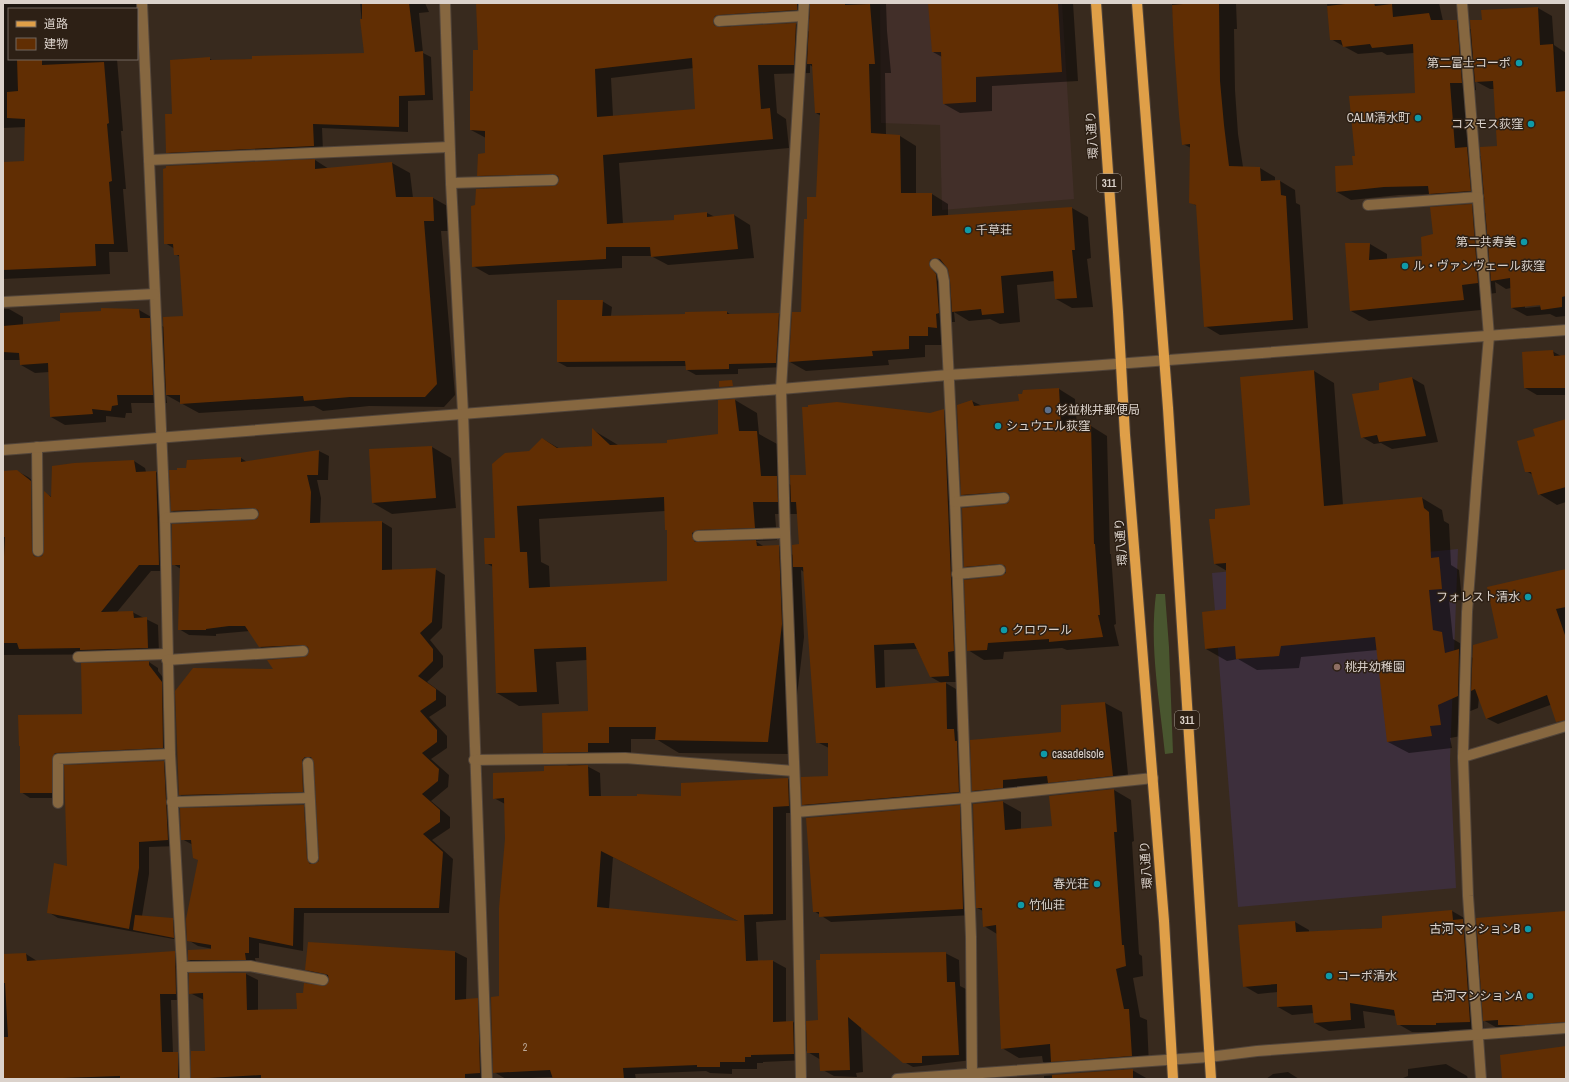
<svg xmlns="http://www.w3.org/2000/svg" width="1569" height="1082" font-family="'Archivo Narrow','Noto Sans JP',sans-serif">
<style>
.commercial{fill:#422f29}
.education{fill:#3d2f3c}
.green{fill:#49562f}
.shadow{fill:#0007;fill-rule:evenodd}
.building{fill:#612e03;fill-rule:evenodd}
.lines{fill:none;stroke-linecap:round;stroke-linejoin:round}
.minor-casing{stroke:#52453a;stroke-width:12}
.major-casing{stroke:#52453a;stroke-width:12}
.minor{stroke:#866740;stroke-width:10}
.major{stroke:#df9f48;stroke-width:10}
.culture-dot{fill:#0f9aa8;stroke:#2d2015;stroke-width:1.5}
.service-dot{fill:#5c6f8a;stroke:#2d2015;stroke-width:1.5}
.education-dot{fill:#8d6e63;stroke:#2d2015;stroke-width:1.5}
.labels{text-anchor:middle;stroke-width:3;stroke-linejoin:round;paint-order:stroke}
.number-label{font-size:10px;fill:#bca999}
.shield{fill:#2d2015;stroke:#a79d94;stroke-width:1}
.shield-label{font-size:11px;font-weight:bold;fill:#dbd2cb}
.poi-label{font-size:12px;fill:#dbd2cb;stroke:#2d2015;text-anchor:start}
.street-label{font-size:12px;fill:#dbd2cb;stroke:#2d2015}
</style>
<rect width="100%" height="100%" fill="#382a1e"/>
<!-- commercial -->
<polygon class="commercial" points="880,3 1062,3 1074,199 942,210 940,125 881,123"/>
<!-- education -->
<polygon class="education" points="1458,549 1450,760 1456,888 1238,907 1212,573"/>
<!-- green -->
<path class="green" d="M1156 594H1165L1169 647 1173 753 1165 754C1160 702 1149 647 1156 594Z"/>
<!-- shadow -->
<g class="shadow">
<polygon points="3,3 141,3 142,28 137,29 137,9 9,9 9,59 117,59 123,131 121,131 126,189 123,189 128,252 109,252 110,274 3,279 3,163 25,162 26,127 3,128"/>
<polygon points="360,3 425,3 429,12 419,13 423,53 431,57 433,100 408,101 408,132 322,128 323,151 176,157 167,152 173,115 209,58 213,61 365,54"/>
<path d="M477 3H886L887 31 891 73H885L886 135 900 136 916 146V194H932L948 204V216L1072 208 1088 217 1091 258 1087 259 1093 307 1072 308 1056 299 1055 281 1017 285 1020 322 1000 324 990 319 969 321 954 312 955 322H952V336H943L944 345H925V357L888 360 889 365 806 371 790 362 802 313 808 220 817 198 821 116 816 113 813 67 810 65V73L774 74 777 113 786 119 789 148 619 163 623 224 675 221 707 213 715 217 734 215 750 225 754 258 668 265 651 256H622V268L489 275 473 266 557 186 559 183 494 185 478 175 486 154V138L471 130 474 92 479 51ZM811 19 810 32 796 24 729 28 735 23ZM694 68 697 110 613 116 611 78ZM948 268 952 284 944 275 946 269Z"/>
<polygon points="929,3 1073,3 1078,81 992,86 992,111 960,113 944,104 942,57 933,52"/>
<polygon points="1172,3 1236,3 1237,29 1234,29 1235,90 1238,134 1243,167 1260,168 1275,177 1275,182 1280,181 1295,190 1296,203 1300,205 1308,328 1220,335 1205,326 1197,206 1190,202 1191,148 1183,144"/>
<path d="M1327 3H1439L1443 21H1457L1472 30 1483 21 1538 8 1552 16 1554 45 1566 53V316L1556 317 1550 314 1527 316 1512 308 1511 288 1506 289 1495 282 1496 293 1480 295 1481 310 1369 321 1351 311 1370 244 1387 254V260L1423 257 1434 235 1472 205 1487 214 1485 199 1444 202 1430 194 1399 195 1351 200 1337 192 1354 166 1356 157 1416 94 1414 53 1387 55 1382 52 1358 54 1345 47 1331 39ZM1475 81 1490 89H1495L1498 147 1482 157 1468 149 1464 91 1476 90ZM1545 304V306L1525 308V306Z"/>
<polygon points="315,160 329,169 392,163 410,173 413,198 433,198 451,208 452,231 441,231 455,395 444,407 369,406 323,411 314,406 199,413 166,395 167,403 131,403 132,413 126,413 125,418 106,416 106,422 65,425 51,417 49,372 35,373 21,365 21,360 3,360 3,309 9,309 23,317 23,326 61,322 139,310 153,318 153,321 164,327 184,317 180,257 175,254 175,249 165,243"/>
<polygon points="602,301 612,307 611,316 686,315 727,312 731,315 779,314 788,319 785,367 738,369 738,374 696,375 687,370 687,366 567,367 558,362"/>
<polygon points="1552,351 1561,356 1566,356 1566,395 1537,395 1525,388"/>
<polygon points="1314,371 1334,383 1343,505 1422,498 1442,510 1444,521 1449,524 1451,565 1459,570 1462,600 1449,601 1453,639 1463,645 1464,652 1473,658 1499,639 1566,571 1566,708 1553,704 1498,724 1486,718 1479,696 1478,708 1458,716 1461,736 1450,738 1452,748 1409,753 1388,742 1378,650 1301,657 1299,668 1257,670 1238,659 1227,661 1206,649 1227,610 1227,571 1215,564 1216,520 1251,506"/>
<polygon points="1412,378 1424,385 1438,442 1392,449 1381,443 1374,444 1362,437 1380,391"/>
<polygon points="1059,389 1075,399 1077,427 1091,426 1107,436 1110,554 1111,554 1116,624 1114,625 1119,646 1067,650 1062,648 1004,652 1003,659 984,660 968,650 1001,577 1007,573 981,576 965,566 1005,505 1011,501 978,504 962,494 972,401 982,406 1020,402"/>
<path d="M735 400 757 413 759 434 779 445 782 480 791 485 930 414 944 410 954 415 958 682H944L956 689 957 731 964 736 969 797 813 810 803 804 829 777V748L817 742 804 572 801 570 804 637 790 754 679 753 656 739H631V755H610V764L585 765 600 773 601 797H682L788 779 800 786 801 813H786V920L756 922 758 961H773L786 968V1023L793 1022 808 1031 819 1021 945 953 959 960 960 986 968 990 972 1060 913 1067 899 1059 861 1027 863 1072 856 1073 857 1077 834 1076 821 1069V1060L806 1051V1060L763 1062V1063H757V1069H732V1074L710 1073 706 1071 635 1074 636 1079H554V1077L506 1079 494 1072 500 997 506 839 505 804 494 798 545 772 569 766 544 752 589 712 587 660 556 662 559 704 519 706 497 693 493 567 486 563 529 452 543 439 560 449 593 446V430L618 445 668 444 719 435ZM665 511 666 529 668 531V582L550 588 549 566 541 562 539 519ZM775 514H798L800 545 793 555 779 546 765 547 755 541 777 540ZM917 649 931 677 943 684 885 689 884 650ZM613 857 740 922 609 909Z"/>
<polygon points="1566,420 1566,502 1557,505 1539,494 1533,475 1526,471 1536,437"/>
<polygon points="432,447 451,458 456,508 392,514 373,503"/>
<polygon points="319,451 329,456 328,480 317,480 321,498 320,524 382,522 392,528 392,571 435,569 445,575 442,628 430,640 443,656 443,667 427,682 446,696 446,706 429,717 447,736 447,748 431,759 449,775 448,787 431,801 450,817 450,828 432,840 453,859 449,913 304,913 303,951 259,943 259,958 255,958 256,965 199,966 189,960 213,949 198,946 188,940 199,860 193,845 182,839 303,806 314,812 317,866 320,858 315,762 312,766 313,797 190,801 180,795 275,670 308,657 311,650 270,653 260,647 250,631 216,634 216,636 189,635 179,629 181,569 173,564 258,520 260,513 182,516 172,511 187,469 188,460 241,458 247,462"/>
<polygon points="134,461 145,468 146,472 156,472 167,478 170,571 151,571 117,612 132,612 158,625 159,654 3,655 3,472 17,471 28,477 42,488 43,557 45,552 45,493 52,497"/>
<polygon points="149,662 158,668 158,671 171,688 173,753 65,758 61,765 61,798 30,798 21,792 83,715"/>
<polygon points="1105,703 1122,712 1129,785 990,800 973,790 1062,733"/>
<polygon points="164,762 174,768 178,846 149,847 149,874 142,916 172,919 178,922 179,940 58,918 48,912 68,867"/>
<polygon points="1114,790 1131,800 1134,841 1132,842 1139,954 1142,956 1143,976 1133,978 1140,1017 1147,1020 1149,1066 1060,1072 1043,1062 1042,1056 1019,1058 1002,1048 997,934 984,926 983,911 977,908 974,805 1003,802 1021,812 1021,830 1054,827"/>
<polygon points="959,806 970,812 974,915 831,922 814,911"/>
<polygon points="1452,911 1466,919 1466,922 1478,929 1566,912 1566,1032 1501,1030 1483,1020 1484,1029 1449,1030 1450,1032 1412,1032 1398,1024 1396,1016 1363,1011 1365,1028 1329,1031 1315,1023 1314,1013 1292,1015 1278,1007 1278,992 1258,994 1244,986 1295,922 1309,930 1309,932 1383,928 1383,917"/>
<polygon points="309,944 455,952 467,958 466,1000 477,999 489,1006 492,1079 192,1079 206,1052 204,1000 190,993 246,974 258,980 258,1011 298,1010 304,994 325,987 331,981 330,978 318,976 306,969"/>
<polygon points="174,952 186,959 187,1000 171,1000 173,1053 178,1053 189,1059 190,1079 3,1079 3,955 26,954 37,961"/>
<polygon points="1446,1064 1467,1076 1468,1079 1403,1079 1403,1078 1408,1076 1408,1069"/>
<polygon points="1132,1070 1148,1079 1044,1079 1044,1076"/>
<polygon points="1288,1072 1299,1079 1266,1079 1273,1074"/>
</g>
<!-- building -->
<g class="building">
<polygon points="362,3 409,3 415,52 423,51 425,95 399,96 399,127 313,124 314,146 166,153 165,114 172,114 170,60 210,57 210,60 252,59 252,56 364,53 360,19 362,19"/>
<path d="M476 3H797V10L719 15 715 16 713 21 714 25 719 27 796 23 794 65H758L761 109 770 108 773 139 603 155 607 224 674 220V215L707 212V217L734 214 738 249 651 257 650 247H606V259L472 267 471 206 475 205 476 189 553 186 557 185 559 180 558 176 553 174 477 176 478 154 485 153V131L470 130V91H473V50H478ZM692 58 695 109 597 117 595 69Z"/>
<polygon points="810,3 845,3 845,5 870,4 875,64 869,64 871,133 900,135 901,193 932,193 932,216 1072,207 1075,250 1072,250 1077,298 1055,299 1053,271 1001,276 1004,313 982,315 981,309 952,312 950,281 948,269 940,259 934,258 930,260 929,265 936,274 939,313 936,314 937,328 928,327 928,336 909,336 909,349 872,351 873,356 789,362 792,312 801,312 804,219 807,219 807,197 816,197 820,113 815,113 812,64 807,64"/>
<polygon points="928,3 1058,3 1062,72 976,77 976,102 943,104 941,52 932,52"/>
<polygon points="1194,3 1219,3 1220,81 1224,125 1229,166 1260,167 1261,181 1280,180 1281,195 1286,196 1293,320 1204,327 1196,205 1189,203 1190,144 1182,145 1179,115 1174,46 1172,5"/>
<polygon points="1354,3 1374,3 1375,6 1392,4 1393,17 1429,13 1431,20 1457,20 1462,83 1450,83 1455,148 1467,147 1471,191 1429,194 1428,186 1384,187 1336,192 1335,166 1353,165 1352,156 1355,156 1349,96 1415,93 1413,44 1372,48 1370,44 1343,47 1341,40 1330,40 1327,6"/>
<polygon points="1538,7 1540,45 1553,44 1556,92 1566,91 1566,296 1562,297 1562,307 1541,310 1540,305 1511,308 1510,278 1491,281 1480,147 1497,146 1493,81 1475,82 1470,20 1482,20 1481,10"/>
<polygon points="17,59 42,59 42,65 104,62 109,123 107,124 112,181 109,182 114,244 95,244 96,266 3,270 3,162 24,161 25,119 7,118 7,92 18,91"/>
<polygon points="315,159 315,169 392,162 396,197 433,197 434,221 424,221 437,384 425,397 350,397 304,401 303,396 180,404 180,395 166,395 163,317 183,316 179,255 174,255 173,244 164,244 163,169 166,168 166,166"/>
<polygon points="1472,204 1478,283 1462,285 1464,300 1350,311 1345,243 1370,243 1369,260 1422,256 1421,237 1433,234 1430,207"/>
<polygon points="557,300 603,300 602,316 685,314 685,312 727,311 727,314 779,313 776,363 729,364 729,369 686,370 685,361 557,362"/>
<polygon points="101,308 139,309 140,318 150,318 153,395 117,395 118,405 112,406 111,411 92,409 93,414 50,417 48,363 20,365 19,353 3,352 3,326 60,321 60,313 101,311"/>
<polygon points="1553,350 1554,356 1566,355 1566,388 1524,388 1522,352"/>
<polygon points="1314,370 1324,506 1422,497 1424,508 1429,512 1431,558 1439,557 1442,589 1429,590 1433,630 1442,632 1445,653 1459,649 1458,696 1438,705 1441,725 1430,726 1432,736 1387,742 1375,637 1281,646 1279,656 1236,659 1235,646 1205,649 1202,612 1226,609 1226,563 1214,564 1209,519 1215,519 1215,509 1250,505 1240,377"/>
<polygon points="1412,377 1426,436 1379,442 1377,435 1361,438 1352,394 1379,390 1379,383"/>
<polygon points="732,380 733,386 719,387 719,381"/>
<polygon points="1059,388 1061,427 1091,425 1094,544 1095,544 1100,615 1098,615 1103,637 1049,642 1049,639 988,643 987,650 967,651 964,580 1001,576 1006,573 1006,570 1005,566 1000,564 964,567 962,508 1005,504 1008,503 1010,498 1009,494 1004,492 961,495 957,405 972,400 974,406 1019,401 1018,394 1022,394 1023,390"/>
<path d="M735 399 739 431H757L761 476H777L778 502H753L755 528 698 530 692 533V537L695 542H698L756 540 757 546 779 545 782 624 768 742 655 740 656 727H609V743H588V752L543 753 542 713 588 711 586 647 534 649 537 692 496 693 492 564H485L484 538H495L492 464 505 453 529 451 542 438 557 448 592 446V428L610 445 667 443V440L718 434V400ZM664 497 665 530H667V581L529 588 527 552H520L517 506Z"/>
<polygon points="837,402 930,413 944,409 954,651 948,652 949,676 930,677 914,643 874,645 876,688 946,682 947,729 954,729 955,741 957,741 959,792 802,805 801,777 828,776 828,743 816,743 803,567 793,567 792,545 799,544 796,502 791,502 790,475 806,475 802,407 808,407 808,405"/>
<polygon points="1566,419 1566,487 1538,495 1531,472 1525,472 1517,441 1535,436 1533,429"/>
<polygon points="432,446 436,498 372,503 369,449"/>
<polygon points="319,450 318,475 307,475 311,492 310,523 382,521 382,570 436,568 432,622 420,633 433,649 433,661 418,676 436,689 436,700 420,711 437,730 437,742 422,753 439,769 438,781 422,794 440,810 440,822 423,834 443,852 439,908 294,908 293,946 249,937 249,953 245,953 246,960 188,960 188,950 211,949 211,945 187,941 186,919 198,860 193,858 191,840 181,840 180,808 304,805 307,859 310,864 314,864 319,861 319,858 314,763 311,757 305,757 302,760 303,792 179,795 175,691 193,668 273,669 267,660 303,657 307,656 309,651 308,647 303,645 259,647 245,626 229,626 206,629 206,630 178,630 180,565 172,565 172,524 253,520 257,519 259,514 258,510 253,508 171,511 169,470 177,470 177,468 186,468 187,460 241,457 241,462"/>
<polygon points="134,460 136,472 156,471 159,565 139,565 101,612 133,611 134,618 147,617 148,648 80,650 80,648 19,649 17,643 3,643 3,575 5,537 3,537 3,471 17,470 31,481 32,551 34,556 38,557 42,556 44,551 44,491 51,497 52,466 74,463"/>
<polygon points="1566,569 1566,607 1556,609 1566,638 1566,720 1556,722 1547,695 1486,719 1475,689 1471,691 1473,645 1498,638 1487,587"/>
<polygon points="149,661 149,665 162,682 163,748 55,753 52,759 52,793 20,793 20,746 19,746 18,715 82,714 81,663"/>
<polygon points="1105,702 1113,776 1048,783 1047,776 1003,780 1003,788 972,791 970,740 1061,732 1061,705"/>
<polygon points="164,761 168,840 139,842 139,868 129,929 47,913 54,863 67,866 64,765"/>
<path d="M588 765 589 796H637V794L681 796V783L788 778 789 806 773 807V914L744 915 746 961 773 960V1022L793 1021 794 1054 751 1055V1057H745V1062H720V1067H697V1065L623 1068 624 1079H553L550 1070 493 1073 491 997 499 996V908L505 839 504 798 493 799V773L544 771V766ZM601 851 738 921 597 907Z"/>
<polygon points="1114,789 1117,832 1114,832 1122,945 1124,945 1126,966 1116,969 1124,1009 1129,1009 1132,1056 1051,1062 1050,1044 1001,1049 996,925 983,927 982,908 976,908 973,804 1003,801 1005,830 1052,826 1049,796"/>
<polygon points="960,805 963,909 819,917 819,912 813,912 806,818"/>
<polygon points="1452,910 1453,920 1463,919 1470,1022 1436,1023 1436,1025 1397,1025 1394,1010 1350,1003 1351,1020 1314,1023 1312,1005 1277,1007 1277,984 1243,987 1238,925 1295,921 1296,932 1382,928 1382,916"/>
<polygon points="1566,911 1566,1022 1525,1025 1498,1025 1498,1020 1483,1021 1476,918"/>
<polygon points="135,915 173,918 174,938 133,930"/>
<polygon points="308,942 455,951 455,1000 478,998 480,1073 465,1074 465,1079 261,1079 261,1075 191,1079 191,1051 205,1051 203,993 189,994 189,973 246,973 247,1010 297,1009 296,993 303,993 304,983 325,986 329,981 328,975 325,974 305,970"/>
<polygon points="175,951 176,994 160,994 162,1052 178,1052 178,1079 120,1079 120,1076 63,1078 63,1079 3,1079 3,1037 8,1037 5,983 3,983 3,954 26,953 27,961"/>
<polygon points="946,952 947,982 955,982 959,1055 922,1056 922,1063 903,1063 848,1017 850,1070 820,1071 819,1053 807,1053 806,1021 818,1020 816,960 820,960 820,954"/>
<polygon points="1566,1046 1566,1079 1502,1079 1500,1055"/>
<polygon points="1133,1069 1133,1079 1052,1079 1052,1075"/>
</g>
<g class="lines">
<defs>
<g id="minor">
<polyline points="142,3 165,518 170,754 182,967 185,1079"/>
<polyline points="445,3 451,183 463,413 487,1079"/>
<polyline points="1462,3 1489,336 1477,478 1467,612 1463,757 1468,896 1481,1079"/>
<polyline points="719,21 803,16"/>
<polyline points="149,160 449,147"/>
<polyline points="451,183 553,180"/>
<polyline points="1368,205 1478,197"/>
<polyline points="935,264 942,271 944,281 955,502 971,937 972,1079"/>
<polyline points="3,302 154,294"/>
<polyline points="37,447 38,551"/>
<polyline points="3,450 781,389 948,375 1089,366 1566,330"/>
<polyline points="955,502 1004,498"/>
<polyline points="165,518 253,514"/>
<polyline points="698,536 785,533"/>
<polyline points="957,574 1000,570"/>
<polyline points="78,657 167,654"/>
<polyline points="167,660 303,651"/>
<polyline points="1463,757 1566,726"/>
<polyline points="474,760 625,758 794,771"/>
<polyline points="308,763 313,858"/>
<polyline points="172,802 309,798"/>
<polyline points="58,803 58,759 170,754"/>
<polyline points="796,812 966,798 1153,778"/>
<polyline points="182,967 250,966 323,980"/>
<polyline points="801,1079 796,812 785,533 781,389 804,3"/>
<polyline points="897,1079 1209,1057 1257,1051 1566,1028"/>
</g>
<g id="major">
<polyline points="1096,3 1118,312 1125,435 1164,921 1173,1079"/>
<polyline points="1137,3 1168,408 1211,1079"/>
</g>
</defs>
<!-- minor casing -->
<use href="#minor" class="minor-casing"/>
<!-- major casing -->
<use href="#major" class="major-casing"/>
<!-- minor -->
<use href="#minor" class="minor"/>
<!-- major -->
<use href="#major" class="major"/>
</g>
<!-- markers -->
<g class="culture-dot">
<circle cx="1519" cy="63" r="4"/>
<circle cx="1418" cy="118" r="4"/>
<circle cx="1531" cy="124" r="4"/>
<circle cx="968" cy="230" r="4"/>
<circle cx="1524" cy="242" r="4"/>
<circle cx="1405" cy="266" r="4"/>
<circle cx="998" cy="426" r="4"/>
<circle cx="1528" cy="597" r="4"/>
<circle cx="1004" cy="630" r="4"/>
<circle cx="1044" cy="754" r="4"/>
<circle cx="1097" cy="884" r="4"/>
<circle cx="1021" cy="905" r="4"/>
<circle cx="1528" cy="929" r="4"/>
<circle cx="1329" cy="976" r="4"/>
<circle cx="1530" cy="996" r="4"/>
</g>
<circle class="service-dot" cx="1048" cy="410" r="4"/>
<circle class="education-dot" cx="1337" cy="667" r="4"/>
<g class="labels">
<!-- number labels -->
<g class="number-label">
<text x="525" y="1051">2</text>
</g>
<!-- shield labels -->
<g class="shield">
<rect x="1097" y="174" width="24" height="18" rx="3"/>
<rect x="1175" y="711" width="24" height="18" rx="3"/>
</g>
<g class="shield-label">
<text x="1109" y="187">311</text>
<text x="1187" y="724">311</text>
</g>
<!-- poi labels -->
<g class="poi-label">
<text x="1511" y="67" text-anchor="end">第二富士コーポ</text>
<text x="1410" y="122" text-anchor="end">CALM清水町</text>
<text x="1523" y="128" text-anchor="end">コスモス荻窪</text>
<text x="976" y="234">千草荘</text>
<text x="1516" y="246" text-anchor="end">第二共寿美</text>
<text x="1413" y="270">ル・ヴァンヴェール荻窪</text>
<text x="1056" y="414">杉並桃井郵便局</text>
<text x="1006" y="430">シュウエル荻窪</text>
<text x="1520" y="601" text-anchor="end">フォレスト清水</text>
<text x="1012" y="634">クロワール</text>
<text x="1345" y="671">桃井幼稚園</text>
<text x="1052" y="758">casadelsole</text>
<text x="1089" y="888" text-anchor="end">春光荘</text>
<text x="1029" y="909">竹仙荘</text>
<text x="1520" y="933" text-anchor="end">古河マンションB</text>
<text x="1337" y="980">コーポ清水</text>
<text x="1522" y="1000" text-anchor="end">古河マンションA</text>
</g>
<!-- street labels -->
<g class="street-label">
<text transform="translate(1092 135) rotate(-94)" y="4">環八通り</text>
<text transform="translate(1121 542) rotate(-95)" y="4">環八通り</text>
<text transform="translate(1146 865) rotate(-94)" y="4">環八通り</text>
</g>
</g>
<!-- border -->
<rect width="1569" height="1082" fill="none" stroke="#dbd2cb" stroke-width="8"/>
<!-- legend -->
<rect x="8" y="8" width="130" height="52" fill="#2d2015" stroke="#73675e"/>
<rect x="16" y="21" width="20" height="6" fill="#df9f48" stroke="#73675e"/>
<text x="44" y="28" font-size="12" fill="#dbd2cb">道路</text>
<rect x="16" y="38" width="20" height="12" fill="#612e03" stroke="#73675e"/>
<text x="44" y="48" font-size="12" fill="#dbd2cb">建物</text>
</svg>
